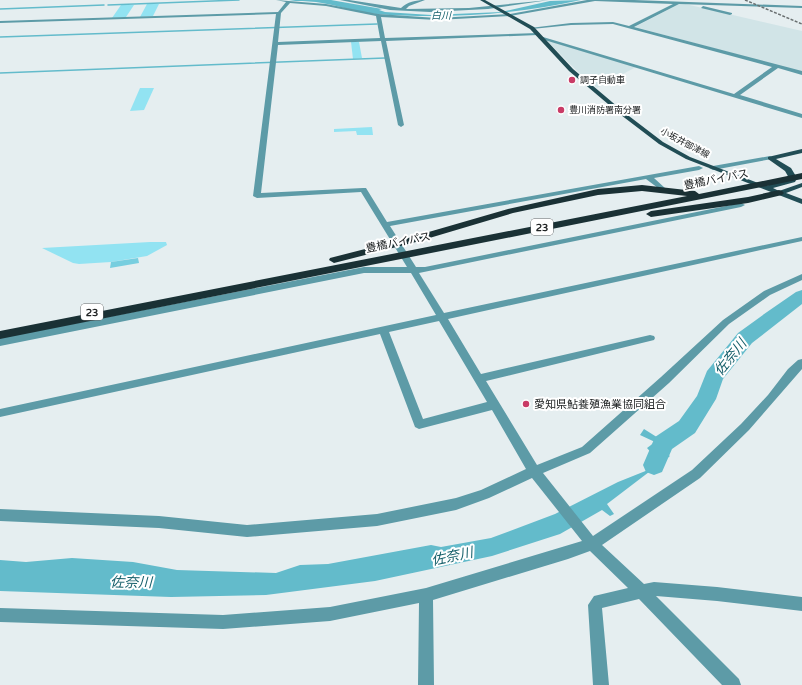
<svg xmlns="http://www.w3.org/2000/svg" width="802" height="685" font-family="'Varela Round','Noto Sans JP',sans-serif">
<style>
.built{fill:#d1e4e7}
.green{fill:#92e3f2}
.forest{fill:#77cedf}
.water{fill:#63bbcb}
.lines{fill:none;stroke-linecap:round;stroke-linejoin:round}
.stream{stroke:#63bbcb;stroke-width:1.5}
.river{fill:#63bbcb;fill-rule:evenodd}
.minor{fill:#5d9ba7;fill-rule:evenodd}
.major{fill:#214d55;fill-rule:evenodd}
.highway{fill:#1a3135;fill-rule:evenodd}
.rail{stroke:#6a7071;stroke-width:1.5;stroke-dasharray:3 1.5;stroke-linecap:butt}
.poi-dot{fill:#c93b66;stroke:#fff;stroke-width:1.5}
.labels{text-anchor:middle;stroke-width:4;stroke-linejoin:round;paint-order:stroke}
.far-poi-label{font-size:9px;fill:#202324;stroke:#fff;text-anchor:start}
.far-street-label{font-size:9px;fill:#202324;stroke:#fff}
.far-water-label{font-size:10px;font-style:italic;fill:#18616c;stroke:#fff}
.shield{fill:#fff;stroke:#636566;stroke-width:1}
.shield-label{font-size:10px;font-weight:bold;fill:#202324}
.street-label{font-size:11px;fill:#202324;stroke:#fff}
.poi-label{font-size:11px;fill:#202324;stroke:#fff;text-anchor:start}
.near-water-label{font-size:14px;font-style:italic;fill:#18616c;stroke:#fff}
</style>
<rect width="100%" height="100%" fill="#e5eef0"/>
<!-- built -->
<g class="built">
<polygon points="681,3 802,31 802,72 635,27"/>
<polygon points="546,40 636,67 597,88 576,70"/>
</g>
<!-- green -->
<g class="green">
<polygon points="147,4 159,4 153,16 140,17"/>
<polygon points="121,5 134,5 126,17 112,18"/>
<polygon points="351,42 359,42 362,58 353,59"/>
<polygon points="140,88 154,88 144,110 130,111"/>
<polygon points="372,127 373,135 357,135 356,131 334,132 334,129"/>
<polygon points="150,242 166,242 167,245 147,256 111,262 79,264 73,263 42,248"/>
</g>
<!-- forest -->
<polygon class="forest" points="138,258 139,263 110,268 111,262"/>
<!-- water -->
<g class="water">
<path d="M289 0H331L382 9 379 10 385 12 431 15 501 12 550 1 581 0C512 15 445 19 376 14 356 12 336 5 316 2 307 1 298 2 289 0Z"/>
<polygon points="644,429 671,446 665,453 670,456 607,504 614,514 610,516 602,510 560,534 492,556 375,581 266,595 171,597 0,591 0,560 26,562 72,558 133,562 177,570 276,573 300,565 328,564 431,545 441,547 491,538 555,514 618,482 648,470 656,458 647,448 655,442 640,435"/>
</g>
<g class="lines">
<!-- stream -->
<g class="stream">
<polyline points="108,5 239,0"/>
<polyline points="0,9 104,5"/>
<polyline points="0,37 377,24"/>
<polyline points="0,73 385,58"/>
</g>
<!-- river -->
<polygon class="river" points="802,290 802,304 752,343 723,379 716,399 695,433 672,449 662,472 654,475 646,472 643,465 655,437 679,421 697,396 707,371 738,333 767,312 796,292"/>
<!-- minor -->
<g class="minor">
<path d="M276 0 326 4 378 14 437 18 510 14 587 0H634L802 6V8L679 4 634 27 802 71V75L778 68 740 95 802 114V118L538 38 543 37 734 94 772 67 613 24 571 25 532 29 530 28 571 23 613 22 629 26 673 4 595 1 510 16 437 20 381 17 385 38 538 33 540 34 538 35 386 41 404 125 401 127 398 125 381 41 278 45 261 193 363 188H366L387 222 699 166 703 168 699 170 654 178 666 189 662 191 646 179 390 226 416 267H425L741 203 745 205 741 207 419 273 444 313 802 237V241L448 319 481 374 650 335 654 336 655 338 654 340 650 341 486 381 537 465 582 447 661 377 723 320 764 291 802 274V280L770 295 729 324 669 383 590 453 543 473 593 536 692 470 741 424 768 395 788 369 798 360 802 359V369L749 430 700 478 602 545 644 584 654 582 717 587 802 597V611L717 601 656 596 739 679 741 685H722L639 599 602 608 609 685H593L588 605 594 596 628 588 590 551 568 559 433 600 434 685H418L419 603 330 621 223 629 0 622V608L223 615 330 607 426 588 582 541 532 478 489 498 456 510 377 526 247 537 159 528 0 521V509L159 516 247 525 377 514 456 498 481 490 526 469 492 410 419 429 415 427 380 334 0 417V409L436 315 411 273H364L0 346V338L364 267H407L361 192 257 198 253 196 276 14 0 23V21L278 12 286 2ZM290 3 326 6 376 16 380 38 278 42 281 13ZM439 321 487 402 423 419 389 332Z"/>
<path d="M340 0H349L401 8C407 2 416 0 425 0L409 6 406 9 469 8 549 0 488 9 430 12 390 10Z"/>
<polygon points="703,6 732,13 732,14 730,15 701,8"/>
<polygon points="770,156 772,157 772,159 713,170 709,168 713,166"/>
</g>
<!-- major -->
<polygon class="major" points="480,0 485,0 534,27 573,69 625,113 663,142 690,157 766,186 789,178 785,171 768,159 768,157 802,149 802,153 776,159 791,168 797,178 795,182 773,188 779,191 802,183 802,187 786,193 802,199 802,204 686,159 659,144 621,115 569,71 530,29"/>
<!-- highway -->
<g class="highway">
<polygon points="802,173 802,179 0,339 0,331 687,196 642,191 598,195 513,213 416,242 334,263 329,260 330,258 408,238 508,209 598,189 642,185 695,191 699,194"/>
<polygon points="779,190 782,191 784,193 782,195 748,203 651,217 646,214 651,211 748,197"/>
</g>
<!-- rail -->
<polyline class="rail" points="745,0 802,24"/>
</g>
<!-- markers -->
<g class="poi-dot">
<circle cx="572" cy="80" r="4"/>
<circle cx="561" cy="110" r="4"/>
<circle cx="526" cy="404" r="4"/>
</g>
<g class="labels">
<!-- far-poi labels -->
<g class="far-poi-label">
<text x="580" y="83">調子自動車</text>
<text x="569" y="113">豊川消防署南分署</text>
</g>
<!-- far-street labels -->
<g class="far-street-label">
<text transform="translate(685 143) rotate(28)" y="3">小坂井御津線</text>
</g>
<!-- far-water labels -->
<g class="far-water-label">
<text x="441" y="19">白川</text>
</g>
<!-- shield labels -->
<g class="shield">
<rect x="531" y="219" width="22" height="16" rx="3"/>
<rect x="81" y="304" width="22" height="16" rx="3"/>
</g>
<g class="shield-label">
<text x="542" y="231">23</text>
<text x="92" y="316">23</text>
</g>
<!-- street labels -->
<g class="street-label">
<text transform="translate(716 179) rotate(-11)" y="4">豊橋バイパス</text>
<text transform="translate(398 242) rotate(-11)" y="4">豊橋バイパス</text>
</g>
<!-- poi labels -->
<g class="poi-label">
<text x="534" y="408">愛知県鮎養殖漁業協同組合</text>
</g>
<!-- near-water labels -->
<g class="near-water-label">
<text transform="translate(730 357) rotate(-51)" y="5">佐奈川</text>
<text transform="translate(452 556) rotate(-12)" y="5">佐奈川</text>
<text transform="translate(131 582) rotate(1)" y="5">佐奈川</text>
</g>
</g>
</svg>
